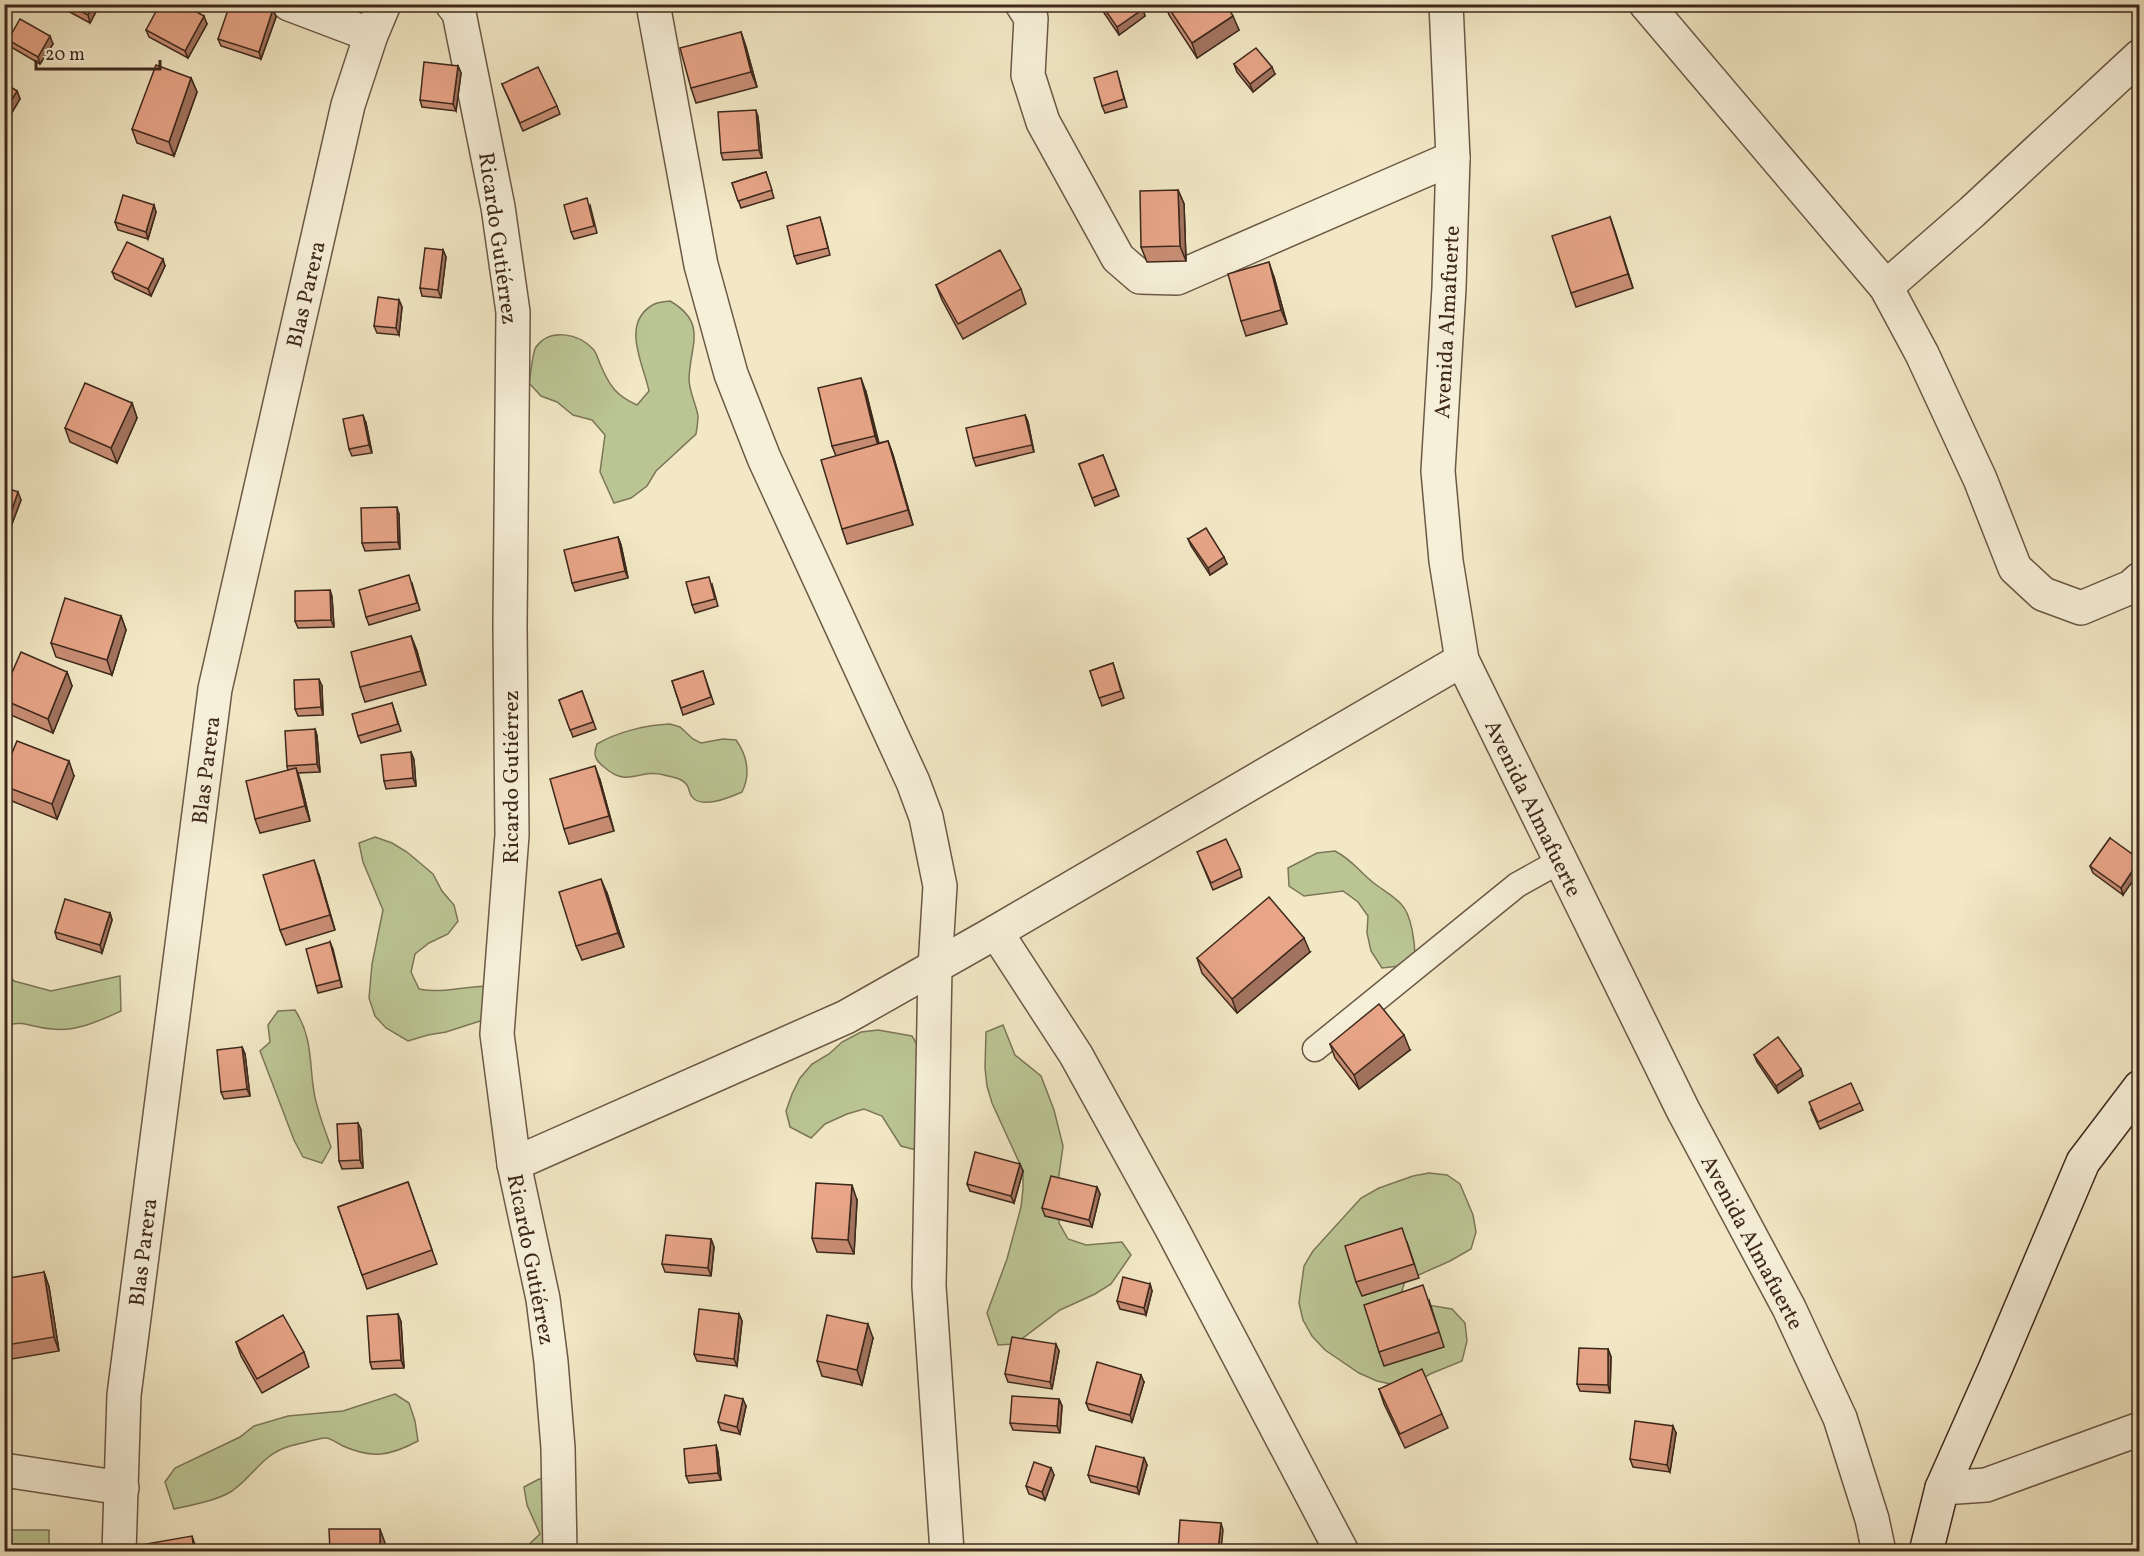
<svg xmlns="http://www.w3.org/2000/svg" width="2144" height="1556" font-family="Vollkorn,serif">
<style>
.green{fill:#bbc594;stroke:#7c7658;stroke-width:1.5}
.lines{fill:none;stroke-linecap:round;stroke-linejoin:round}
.lane-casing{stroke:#6b5846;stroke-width:27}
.street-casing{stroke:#6b5846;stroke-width:36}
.secondary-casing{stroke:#3e281c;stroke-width:36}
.lane{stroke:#f7f0d9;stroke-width:24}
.street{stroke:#f7f0d9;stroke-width:33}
.secondary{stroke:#f7f0d9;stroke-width:33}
.wall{fill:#c88e75;stroke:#3e281c;stroke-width:1.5}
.shaded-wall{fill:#a2745f;stroke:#3e281c;stroke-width:1.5}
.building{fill:#e8a588;stroke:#3e281c;stroke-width:1.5}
.labels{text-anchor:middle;stroke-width:4.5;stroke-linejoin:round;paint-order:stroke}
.street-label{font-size:22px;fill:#3e281c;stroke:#f7f0d9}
</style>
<rect width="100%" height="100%" fill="#f2e8c5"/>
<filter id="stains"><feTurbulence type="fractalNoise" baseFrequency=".00333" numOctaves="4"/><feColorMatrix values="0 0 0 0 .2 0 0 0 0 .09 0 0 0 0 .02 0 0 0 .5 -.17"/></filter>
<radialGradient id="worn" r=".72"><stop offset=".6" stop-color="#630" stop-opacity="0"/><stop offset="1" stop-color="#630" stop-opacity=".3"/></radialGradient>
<!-- green -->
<g class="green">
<path d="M670 301C708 323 690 345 689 379 689 391 696 404 698 416 698 422 697 428 696 434L656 471 647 486 631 498 614 503 600 472 605 435 592 420 573 415 557 402 541 396 529 383C531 375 532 353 536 347 550 327 579 334 593 349 597 353 598 360 601 366 610 387 617 396 637 405L649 391C644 366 621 325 651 306 656 302 664 302 670 301Z"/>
<path d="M670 724 680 727 693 739 701 743 723 739 736 740C747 755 751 774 742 792 731 797 706 808 694 799 689 795 690 792 688 787 684 778 672 777 664 775 638 768 629 789 604 767 595 760 593 755 597 744 617 732 646 725 670 724Z"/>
<path d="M375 837 392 843 407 852 433 874 442 891 454 905 458 921 448 934 429 943 415 954 411 972 419 989C444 994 469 985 495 986L502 1014 446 1032 428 1035 408 1041 386 1028 375 1016 369 998 372 964 383 910 363 862 359 843Z"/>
<path d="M1335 851C1354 861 1359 872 1375 884 1384 891 1393 895 1401 904 1412 915 1415 944 1415 958L1400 966 1382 968 1371 951 1367 933 1368 916 1358 902 1343 891 1304 896 1289 886 1288 868 1317 853Z"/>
<path d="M4 971 14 981 51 991 120 976 121 1011C99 1021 76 1032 52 1029 31 1028 27 1020 5 1025Z"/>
<path d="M295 1010C313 1038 309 1062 314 1092 317 1111 325 1130 331 1147L322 1163 303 1157 294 1140 260 1051 270 1042 268 1025 278 1011Z"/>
<polygon points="1003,1025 1015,1055 1041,1076 1054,1110 1063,1146 1058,1182 1059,1223 1068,1239 1086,1245 1122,1242 1131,1255 1111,1284 1095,1294 1060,1310 1015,1344 998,1345 987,1313 1007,1259 1021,1207 1023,1189 1023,1171 992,1103 987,1086 985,1068 986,1032"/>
<polygon points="878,1030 912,1036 920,1050 920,1151 901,1146 882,1116 864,1109 847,1114 825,1124 811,1138 790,1127 786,1111 792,1094 800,1078 812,1064 829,1054 842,1042 861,1032"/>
<polygon points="1429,1173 1447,1175 1460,1184 1473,1215 1476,1232 1471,1249 1450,1261 1405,1281 1400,1297 1415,1303 1452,1309 1465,1323 1467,1341 1462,1361 1430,1374 1415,1383 1395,1385 1377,1381 1359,1373 1325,1350 1312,1336 1303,1320 1299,1303 1304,1266 1313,1251 1361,1198 1379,1188 1413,1176"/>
<path d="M395 1394 409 1403 415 1421 418 1441C390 1456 372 1459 343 1446 338 1444 331 1438 326 1438 323 1437 295 1445 290 1446 262 1454 253 1477 232 1491 216 1501 192 1505 174 1509L165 1482 175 1468 240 1437 254 1426 288 1416 343 1411Z"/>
<polygon points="539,1479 556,1479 571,1489 576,1505 574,1551 521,1552 540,1534 527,1505 524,1487"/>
<rect x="5" y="1530" width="44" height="21"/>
</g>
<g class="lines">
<defs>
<polyline id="lane" points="1315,1049 1517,885 1560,861"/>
<g id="street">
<polyline points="289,4 371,35"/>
<polyline points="452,4 459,13 498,207 513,312 510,625 512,835 497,1034 514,1164 543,1299 551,1362 558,1448 560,1552"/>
<polyline points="653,4 701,265 731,374 764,458 913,782 926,817 940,886 935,967 929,1286 947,1552"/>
<polyline points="1022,4 1031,18 1028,75 1043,122 1118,258 1140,277 1177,278 1453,158"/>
<polyline points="1446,4 1453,158 1449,288 1438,471 1446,561 1462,660 1683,1110 1789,1308 1840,1418 1872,1519 1879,1552"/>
<polyline points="1646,4 1886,287 1922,354 1980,479 2015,568 2043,594 2081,608 2131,587 2140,579"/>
<polyline points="1886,287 1972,212 2140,56"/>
<polyline points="996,932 1076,1055 1172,1229 1342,1552"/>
<polyline points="514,1164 846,1017 996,932 1462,660"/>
<polyline points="4,1470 122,1488"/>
<polyline points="1942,1488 1986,1485 2140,1429"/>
<polyline points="119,1552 124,1395 215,689 348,105 371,35 384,4"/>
</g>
<polyline id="secondary" points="1926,1552 1942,1488 1995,1369 2083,1162 2140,1087"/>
</defs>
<!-- lane casing -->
<use href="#lane" class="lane-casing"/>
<!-- street casing -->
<use href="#street" class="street-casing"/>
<!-- secondary casing -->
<use href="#secondary" class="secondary-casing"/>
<!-- lane -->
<use href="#lane" class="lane"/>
<!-- street -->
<use href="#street" class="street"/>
<!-- secondary -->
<use href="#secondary" class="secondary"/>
</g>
<!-- wall -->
<g class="wall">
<polygon points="55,4 100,4 90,23"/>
<polygon points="1098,4 1139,4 1143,9 1145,16 1119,35"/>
<polygon points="1165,4 1226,4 1239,30 1197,58 1169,15"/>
<polygon points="276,17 261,59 221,46 218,39"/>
<polygon points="207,24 188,58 149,37 146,30"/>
<polygon points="741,32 746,47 757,87 696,103 691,88"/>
<polygon points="8,40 53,44 40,64 11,47"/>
<polygon points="1234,64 1275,74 1253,92 1237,72"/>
<polygon points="458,66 461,73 456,111 422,107 420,100"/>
<polygon points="191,78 197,92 174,156 137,143 132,129"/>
<polygon points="1119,79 1127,107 1105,113 1102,106"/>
<polygon points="4,83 17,91 20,99 8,119 4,116"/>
<polygon points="502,84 557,106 560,114 523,131"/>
<polygon points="758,117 762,158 723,160 721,153"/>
<polygon points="766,172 774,198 741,208 732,183"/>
<polygon points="1178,190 1184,204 1186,261 1147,262 1141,247"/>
<polygon points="590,205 597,233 574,239 571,232"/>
<polygon points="156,212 148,239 118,230 115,222"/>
<polygon points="1610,217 1633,288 1576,307 1571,293"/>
<polygon points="822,224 830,255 797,264 794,256"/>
<polygon points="443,250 446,257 441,298 422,296 420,288"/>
<polygon points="165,266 151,296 115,279 112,272"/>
<polygon points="1274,277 1287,324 1246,336 1241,321"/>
<polygon points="936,285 1021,289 1026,304 963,339 942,300"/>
<polygon points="399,300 402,307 399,335 377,333 374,326"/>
<polygon points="866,392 879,443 888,441 893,455 913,525 847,544 842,529 836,456 832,446"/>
<polygon points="132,403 137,418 117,463 70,442 65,428"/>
<polygon points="1025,415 1028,422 1034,452 976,466 973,458"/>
<polygon points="366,423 372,453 352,456 349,449"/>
<polygon points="1103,455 1119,496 1095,506 1079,464"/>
<polygon points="4,487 21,500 10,529 4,526"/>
<polygon points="399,514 400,549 365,551 362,543"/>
<polygon points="618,537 621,545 628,578 575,591 572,583"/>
<polygon points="1188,539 1227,564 1210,575 1191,546"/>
<polygon points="412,583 420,610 369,625 366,617"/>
<polygon points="712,584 718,606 695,613 692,605"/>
<polygon points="330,590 332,597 334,627 298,628 295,621"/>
<polygon points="121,616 126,630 112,675 56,657 51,643"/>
<polygon points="411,636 417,651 426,685 365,702 360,687"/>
<polygon points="1113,663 1124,698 1102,706 1090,671"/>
<polygon points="703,671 714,704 683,715 672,681"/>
<polygon points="67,672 72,686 53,733 6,713 4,708 4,691"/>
<polygon points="322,686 323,715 298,716 295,709"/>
<polygon points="582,691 596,729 573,737 559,700"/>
<polygon points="392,703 401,731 361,743 358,736"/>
<polygon points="315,729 317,736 320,772 298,773 301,783 310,821 260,833 255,819 288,770 287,766"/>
<polygon points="411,752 414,760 416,786 386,789 384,781"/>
<polygon points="74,776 57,819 4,798 4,786"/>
<polygon points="600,780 614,831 569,844 564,829"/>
<polygon points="2110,838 2123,895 2093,873 2090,866"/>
<polygon points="1200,859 1240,869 1242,877 1213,890"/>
<polygon points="319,875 335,930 286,945 280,930"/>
<polygon points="607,893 624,947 582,960 576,946"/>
<polygon points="110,913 112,920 102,953 57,939 55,932"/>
<polygon points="330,942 342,987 318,993 316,986"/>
<polygon points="1310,952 1237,1013 1202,973 1197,958"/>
<polygon points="1330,1044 1410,1050 1359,1089 1335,1058"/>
<polygon points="242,1047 245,1054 250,1096 224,1099 221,1092"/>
<polygon points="1754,1055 1803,1076 1778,1093 1757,1062"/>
<polygon points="1860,1103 1863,1110 1820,1129 1811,1109"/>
<polygon points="358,1123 361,1130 363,1168 342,1169 339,1161"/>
<polygon points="1023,1171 1014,1203 970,1191 967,1184"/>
<polygon points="408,1182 437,1264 367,1289 338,1207"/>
<polygon points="1097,1187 1100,1194 1092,1227 1045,1216 1042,1208"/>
<polygon points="857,1200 854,1254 817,1252 812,1238"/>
<polygon points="711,1239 714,1247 711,1276 665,1272 662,1264"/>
<polygon points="1407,1242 1419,1278 1362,1296 1356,1282"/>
<polygon points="44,1272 49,1287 59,1351 12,1359 7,1345"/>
<polygon points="1150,1284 1152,1291 1146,1315 1120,1309 1117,1301"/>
<polygon points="1429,1300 1444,1347 1384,1366 1379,1352"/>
<polygon points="398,1314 401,1322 404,1368 372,1369 370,1362"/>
<polygon points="739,1314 742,1321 737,1366 697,1361 694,1354"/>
<polygon points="873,1338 862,1385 822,1376 817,1361"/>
<polygon points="236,1342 304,1352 309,1367 262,1393 241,1356"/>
<polygon points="1608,1349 1611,1357 1610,1393 1580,1391 1577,1384"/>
<polygon points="1059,1351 1052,1389 1008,1382 1005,1374"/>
<polygon points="1144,1382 1132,1422 1089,1410 1086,1403"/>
<polygon points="1379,1389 1442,1414 1448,1428 1405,1448 1384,1404"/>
<polygon points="1059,1399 1062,1406 1060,1433 1013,1430 1010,1423"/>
<polygon points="746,1406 740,1434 721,1430 718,1422"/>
<polygon points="1676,1433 1670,1472 1633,1467 1630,1459"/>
<polygon points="716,1445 718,1453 721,1480 689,1483 686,1476"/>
<polygon points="1144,1458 1147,1465 1139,1494 1091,1482 1088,1475"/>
<polygon points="1051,1468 1054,1475 1045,1500 1029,1494 1026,1486"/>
</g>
<!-- shaded-wall -->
<g class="shaded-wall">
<polygon points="93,4 100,4 90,23 88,15"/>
<polygon points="273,9 276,17 261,59 259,52"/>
<polygon points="1143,9 1145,16 1119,35 1117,27"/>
<polygon points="204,16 207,24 188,58 185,51"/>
<polygon points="1233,16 1239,30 1197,58 1192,43"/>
<polygon points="741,32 746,47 757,87 751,72"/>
<polygon points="50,36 53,44 40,64 38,57"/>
<polygon points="458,66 461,73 456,111 453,104"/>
<polygon points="1272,67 1275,74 1253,92 1250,84"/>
<polygon points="191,78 197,92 174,156 169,142"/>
<polygon points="17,91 20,99 8,119 5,111"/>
<polygon points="756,110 758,117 762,158 759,150"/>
<polygon points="1178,190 1184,204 1186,261 1180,246"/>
<polygon points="154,205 156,212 148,239 146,232"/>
<polygon points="1610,217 1615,231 1633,288 1628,274"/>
<polygon points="443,250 446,257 441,298 438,290"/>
<polygon points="163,259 165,266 151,296 148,289"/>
<polygon points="1269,262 1274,277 1287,324 1281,310"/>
<polygon points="399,300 402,307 399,335 396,328"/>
<polygon points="861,378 866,392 880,451 875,436"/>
<polygon points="132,403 137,418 117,463 111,448"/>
<polygon points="363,415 366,423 372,453 369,445"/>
<polygon points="1025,415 1028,422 1034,452 1032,445"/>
<polygon points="888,441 893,455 913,525 908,510"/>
<polygon points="18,492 21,500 10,529 8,521"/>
<polygon points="397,507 399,514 400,549 398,542"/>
<polygon points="618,537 621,545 628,578 625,571"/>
<polygon points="1224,557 1227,564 1210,575 1208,568"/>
<polygon points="330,590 332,597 334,627 331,620"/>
<polygon points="121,616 126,630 112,675 107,660"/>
<polygon points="411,636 417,651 426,685 421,671"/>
<polygon points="67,672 72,686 53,733 48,719"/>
<polygon points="319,679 322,686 323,715 321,707"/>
<polygon points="315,729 317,736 320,772 317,764"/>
<polygon points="411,752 414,760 416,786 413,778"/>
<polygon points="69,761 74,776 57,819 52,804"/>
<polygon points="595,766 600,780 614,831 609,816"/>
<polygon points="296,768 301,783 310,821 305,806"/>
<polygon points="314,860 319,875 335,930 330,915"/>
<polygon points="2139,861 2139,872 2123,895 2121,888"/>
<polygon points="601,879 607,893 624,947 618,933"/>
<polygon points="110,913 112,920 102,953 100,945"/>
<polygon points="1304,938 1310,952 1237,1013 1232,999"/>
<polygon points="330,942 333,949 342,987 340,980"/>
<polygon points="1404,1035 1410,1050 1359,1089 1354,1075"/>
<polygon points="242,1047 245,1054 250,1096 247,1089"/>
<polygon points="1801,1069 1803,1076 1778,1093 1776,1086"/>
<polygon points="358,1123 361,1130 363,1168 360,1160"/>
<polygon points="1020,1164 1023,1171 1014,1203 1011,1196"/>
<polygon points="852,1185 857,1200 854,1254 848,1240"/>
<polygon points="1097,1187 1100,1194 1092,1227 1089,1220"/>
<polygon points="711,1239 714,1247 711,1276 708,1268"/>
<polygon points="44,1272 49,1287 59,1351 54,1337"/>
<polygon points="1150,1284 1152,1291 1146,1315 1144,1308"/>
<polygon points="398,1314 401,1322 404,1368 401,1360"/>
<polygon points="739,1314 742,1321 737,1366 734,1359"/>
<polygon points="868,1324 873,1338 862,1385 857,1370"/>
<polygon points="1056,1344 1059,1351 1052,1389 1050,1382"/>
<polygon points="1608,1349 1611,1357 1610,1393 1608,1385"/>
<polygon points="1141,1375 1144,1382 1132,1422 1130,1415"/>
<polygon points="743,1399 746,1406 740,1434 737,1427"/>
<polygon points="1059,1399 1062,1406 1060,1433 1057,1426"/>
<polygon points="1673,1426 1676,1433 1670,1472 1667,1465"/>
<polygon points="716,1445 718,1453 721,1480 718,1473"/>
<polygon points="1144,1458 1147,1465 1139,1494 1137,1487"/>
<polygon points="1051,1468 1054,1475 1045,1500 1042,1492"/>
<polygon points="1221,1523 1223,1530 1221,1551 1218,1551"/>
<polygon points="380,1529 385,1543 385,1551 380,1551"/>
<polygon points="192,1536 197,1551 194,1551"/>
</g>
<!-- building -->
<g class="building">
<polygon points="66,4 93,4 88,15"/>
<polygon points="160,4 183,4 204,16 185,51 146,30"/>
<polygon points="230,4 257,4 273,9 259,52 218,39"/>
<polygon points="1101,4 1139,4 1143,9 1117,27"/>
<polygon points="1166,4 1226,4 1233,16 1192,43"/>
<polygon points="20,19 50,36 38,57 8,40"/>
<polygon points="741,32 751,72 691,88 680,48"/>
<polygon points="1256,48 1272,67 1250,84 1234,64"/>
<polygon points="424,62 458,66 453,104 420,100"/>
<polygon points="156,65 191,78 169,142 132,129"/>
<polygon points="538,67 557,106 520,123 502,84"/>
<polygon points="1117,71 1124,99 1102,106 1094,78"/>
<polygon points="4,83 17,91 5,111 4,111"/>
<polygon points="756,110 759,150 721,153 718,112"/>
<polygon points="766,172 772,190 738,201 732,183"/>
<polygon points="1178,190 1180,246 1141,247 1140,191"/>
<polygon points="123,195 154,205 146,232 115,222"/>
<polygon points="587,198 594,226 571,232 564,205"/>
<polygon points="820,217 828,248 794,256 787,226"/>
<polygon points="1610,217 1628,274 1571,293 1552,236"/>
<polygon points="127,242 163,259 148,289 112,272"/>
<polygon points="425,248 443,250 438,290 420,288"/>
<polygon points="1000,250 1021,289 958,324 936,285"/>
<polygon points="1269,262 1281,310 1241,321 1228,274"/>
<polygon points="378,297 399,300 396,328 374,326"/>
<polygon points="861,378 875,436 832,446 818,388"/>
<polygon points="85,383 132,403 111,448 65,428"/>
<polygon points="363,415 369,445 349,449 343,419"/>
<polygon points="1025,415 1032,445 973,458 966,428"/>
<polygon points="888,441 908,510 842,529 821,460"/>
<polygon points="1103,455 1116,489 1092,498 1079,464"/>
<polygon points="4,487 18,492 8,521 4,520"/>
<polygon points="397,507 398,542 362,543 361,508"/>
<polygon points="1206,528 1224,557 1208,568 1188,539"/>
<polygon points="618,537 625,571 572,583 564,550"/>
<polygon points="409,575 417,603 366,617 359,590"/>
<polygon points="709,577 715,599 692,605 686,582"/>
<polygon points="330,590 331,620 295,621 295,591"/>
<polygon points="65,598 121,616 107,660 51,643"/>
<polygon points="411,636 421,671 360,687 351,652"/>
<polygon points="21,652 67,672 48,719 4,700 4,691"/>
<polygon points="1113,663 1121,691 1099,698 1090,671"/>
<polygon points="703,671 711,697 681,708 672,681"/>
<polygon points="319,679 321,707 295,709 294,680"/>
<polygon points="582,691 593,722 570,730 559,700"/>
<polygon points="392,703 398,724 358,736 352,714"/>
<polygon points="315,729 317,764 287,766 285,731"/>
<polygon points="17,741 69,761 52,804 4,786 4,772"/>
<polygon points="411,752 413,778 384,781 381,755"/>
<polygon points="595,766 609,816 564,829 550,779"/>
<polygon points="296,768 305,806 255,819 246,781"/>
<polygon points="2110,838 2139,859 2139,861 2121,888 2090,866"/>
<polygon points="1226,839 1240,869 1211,883 1197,852"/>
<polygon points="314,860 330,915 280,930 263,875"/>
<polygon points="601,879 618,933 576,946 559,892"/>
<polygon points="1269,897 1304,938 1232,999 1197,958"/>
<polygon points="65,899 110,913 100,945 55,932"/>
<polygon points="330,942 340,980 316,986 306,949"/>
<polygon points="1379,1004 1404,1035 1354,1075 1330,1044"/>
<polygon points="1778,1037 1801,1069 1776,1086 1754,1055"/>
<polygon points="242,1047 247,1089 221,1092 217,1050"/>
<polygon points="1851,1083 1860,1103 1818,1122 1809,1102"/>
<polygon points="358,1123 360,1160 339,1161 337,1124"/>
<polygon points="975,1152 1020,1164 1011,1196 967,1184"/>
<polygon points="1051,1176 1097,1187 1089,1220 1042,1208"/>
<polygon points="408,1182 432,1250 362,1275 338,1207"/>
<polygon points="816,1183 852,1185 848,1240 812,1238"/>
<polygon points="1402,1228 1414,1264 1356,1282 1345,1246"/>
<polygon points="666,1235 711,1239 708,1268 662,1264"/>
<polygon points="44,1272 54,1337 7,1345 4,1330 4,1279"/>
<polygon points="1123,1277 1150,1284 1144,1308 1117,1301"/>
<polygon points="1423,1285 1439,1332 1379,1352 1364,1305"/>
<polygon points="699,1309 739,1314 734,1359 694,1354"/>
<polygon points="398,1314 401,1360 370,1362 367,1316"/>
<polygon points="283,1315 304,1352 257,1379 236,1342"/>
<polygon points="827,1315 868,1324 857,1370 817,1361"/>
<polygon points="1012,1337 1056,1344 1050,1382 1005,1374"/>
<polygon points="1579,1348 1608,1349 1608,1385 1577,1384"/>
<polygon points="1097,1362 1141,1375 1130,1415 1086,1403"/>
<polygon points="1422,1369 1442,1414 1400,1434 1379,1389"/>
<polygon points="725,1395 743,1399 737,1427 718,1422"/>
<polygon points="1012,1396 1059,1399 1057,1426 1010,1423"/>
<polygon points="1635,1421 1673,1426 1667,1465 1630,1459"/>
<polygon points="716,1445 718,1473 686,1476 684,1449"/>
<polygon points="1096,1446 1144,1458 1137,1487 1088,1475"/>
<polygon points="1034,1462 1051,1468 1042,1492 1026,1486"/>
<polygon points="1180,1520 1221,1523 1218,1551 1178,1551"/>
<polygon points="329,1529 380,1529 380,1551 330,1551"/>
<polygon points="192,1536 194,1551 147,1551 146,1544"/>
<polygon points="664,1546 687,1551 662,1551"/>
</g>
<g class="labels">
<!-- street labels -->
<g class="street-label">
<text transform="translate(499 238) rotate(82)" y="8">Ricardo Gutiérrez</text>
<text transform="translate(305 294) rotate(-77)" y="8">Blas Parera</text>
<text transform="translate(1446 322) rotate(-87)" y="8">Avenida Almafuerte</text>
<text transform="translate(205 770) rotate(-83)" y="8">Blas Parera</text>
<text transform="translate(510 777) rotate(-90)" y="8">Ricardo Gutiérrez</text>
<text transform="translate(1534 808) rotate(64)" y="8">Avenida Almafuerte</text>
<text transform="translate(1753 1242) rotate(62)" y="8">Avenida Almafuerte</text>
<text transform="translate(142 1252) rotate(-83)" y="8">Blas Parera</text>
<text transform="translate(532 1259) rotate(79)" y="8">Ricardo Gutiérrez</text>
</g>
</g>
<!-- margin -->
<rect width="2144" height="1556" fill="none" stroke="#f2e8c5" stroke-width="24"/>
<rect x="6" y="6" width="2132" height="1544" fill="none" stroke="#3e281c" stroke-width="3"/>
<rect x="12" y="12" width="2120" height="1532" fill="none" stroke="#3e281c" stroke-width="1.5"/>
<!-- scale -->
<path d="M36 60v9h124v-9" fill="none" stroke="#3e281c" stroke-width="3"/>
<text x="45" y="60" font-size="18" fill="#3e281c" stroke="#f7f0d9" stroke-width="4.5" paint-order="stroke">20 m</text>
<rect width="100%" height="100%" filter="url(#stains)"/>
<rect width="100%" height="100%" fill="url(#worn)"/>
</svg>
